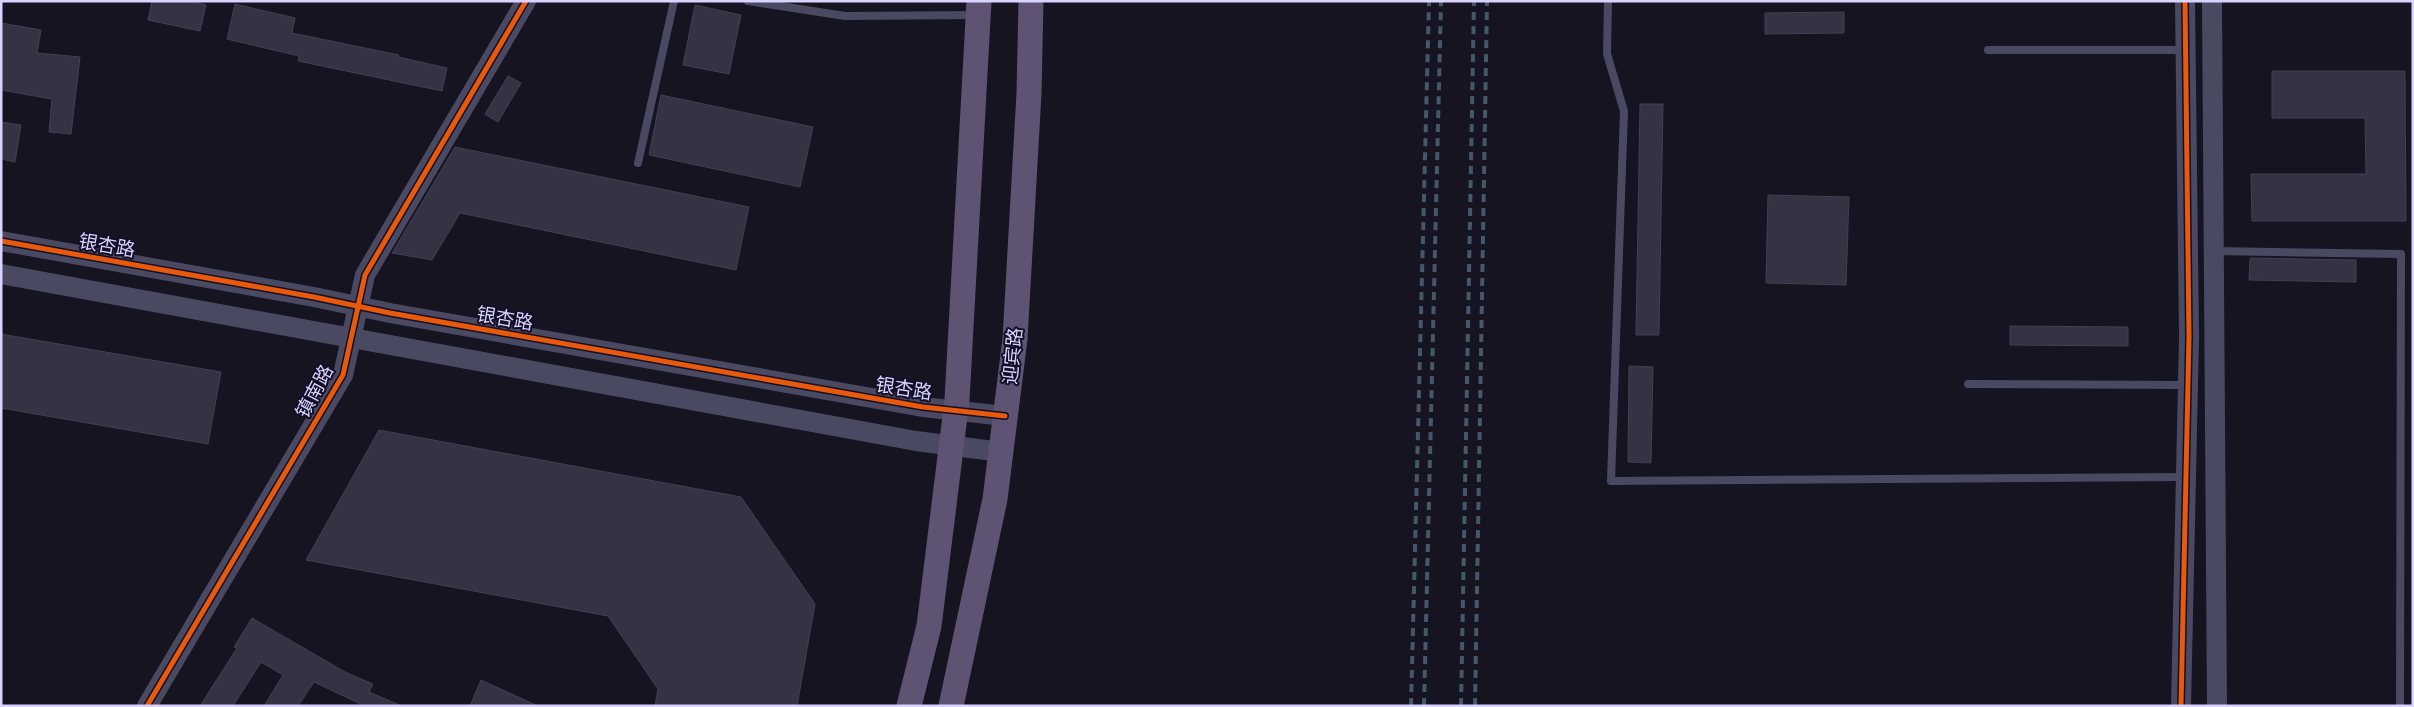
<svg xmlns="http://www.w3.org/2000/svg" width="2414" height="707" font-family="'Alegreya Sans','Noto Sans SC',sans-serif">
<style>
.building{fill:#343243;stroke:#433f54}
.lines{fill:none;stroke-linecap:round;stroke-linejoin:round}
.service{stroke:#4a4962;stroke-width:8}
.tertiary{stroke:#4a4962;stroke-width:20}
.primary{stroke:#5e5373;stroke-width:25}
.rail{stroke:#43596b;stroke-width:4;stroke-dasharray:8 6;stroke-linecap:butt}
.cycleway-casing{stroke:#130f26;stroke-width:8}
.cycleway{stroke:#e8590c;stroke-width:5}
.labels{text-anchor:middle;stroke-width:4;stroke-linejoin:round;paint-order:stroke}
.street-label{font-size:19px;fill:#d9d4ff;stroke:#130f26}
</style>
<rect width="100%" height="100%" fill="#161421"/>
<!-- building -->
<g class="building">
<polygon points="152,1 189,1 206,5 200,31 148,20"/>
<polygon points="235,4 295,18 292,33 399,55 398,57 447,68 442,91 298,61 299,56 227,39"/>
<polygon points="695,5 741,15 729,74 683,65"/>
<polygon points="1844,12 1844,33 1765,34 1765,13"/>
<polygon points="1,23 41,30 37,53 80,57 71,134 49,132 52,99 1,90"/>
<polygon points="2272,71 2405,71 2406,221 2252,221 2251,174 2366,174 2365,118 2272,118"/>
<polygon points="508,76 521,83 498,122 485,114"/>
<polygon points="661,95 813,127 800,187 649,155"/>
<polygon points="1640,104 1663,104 1659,335 1636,335"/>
<polygon points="1,122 21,125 15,162 1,159"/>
<polygon points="455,147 749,207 736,270 460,213 432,260 392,253"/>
<polygon points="1768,195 1849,197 1846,285 1766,283"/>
<polygon points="2250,258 2356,260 2356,282 2249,280"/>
<polygon points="2010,326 2128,327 2128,346 2010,345"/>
<polygon points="1,334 221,372 208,444 1,408"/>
<polygon points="1629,366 1653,367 1651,463 1628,462"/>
<polygon points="379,430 741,497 815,604 797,706 655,706 658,689 608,616 306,560"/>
<polygon points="252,618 345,672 373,684 369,692 402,706 365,706 314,682 298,706 264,706 283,675 261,662 233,706 200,706 237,648 234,647"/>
<polygon points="481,680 538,706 470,706"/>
</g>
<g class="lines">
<!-- service -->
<g class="service">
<polyline points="748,1 845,16 975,15"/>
<polyline points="1608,1 1607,54 1624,111 1611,481 2184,477"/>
<polyline points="1988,50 2185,50"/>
<polyline points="638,163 674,1"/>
<polyline points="2214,251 2401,254 2400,706"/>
<polyline points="1968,384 2186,385"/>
</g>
<!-- tertiary -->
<g class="tertiary">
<polyline points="2212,1 2217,706"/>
<polyline points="1,241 314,297 390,313 923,407 1005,416"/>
<polyline points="1,274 916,441 1001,452"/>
<polyline points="147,706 343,375 365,275 526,1"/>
<polyline points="2181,706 2189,337 2185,1"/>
</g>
<!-- primary -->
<g class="primary">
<polyline points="909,706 929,626 957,400 979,1"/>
<polyline points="951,706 995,499 1015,339 1029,93 1031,1"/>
</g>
<!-- rail -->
<g class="rail">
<polyline points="1411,706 1429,1"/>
<polyline points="1424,706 1441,1"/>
<polyline points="1461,706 1474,1"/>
<polyline points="1475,706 1487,1"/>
</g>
<defs>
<g id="cycleway">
<polyline points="1,241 314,297 390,313 923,407 1005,416"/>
<polyline points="147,706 343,375 365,275 526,1"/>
<polyline points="2181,706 2189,337 2185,1"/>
</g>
</defs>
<!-- cycleway casing -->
<use href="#cycleway" class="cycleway-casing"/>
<!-- cycleway -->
<use href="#cycleway" class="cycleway"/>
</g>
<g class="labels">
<!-- street labels -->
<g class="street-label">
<text transform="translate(107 245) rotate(10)" y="7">银杏路</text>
<text transform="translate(505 318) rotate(10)" y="7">银杏路</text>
<text transform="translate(1012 356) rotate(-84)" y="7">迎宾路</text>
<text transform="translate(904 388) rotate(9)" y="7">银杏路</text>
<text transform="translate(314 391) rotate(-62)" y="7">镇南路</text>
</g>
</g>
<!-- border -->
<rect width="2414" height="707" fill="none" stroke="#d9d4ff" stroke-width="5"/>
</svg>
